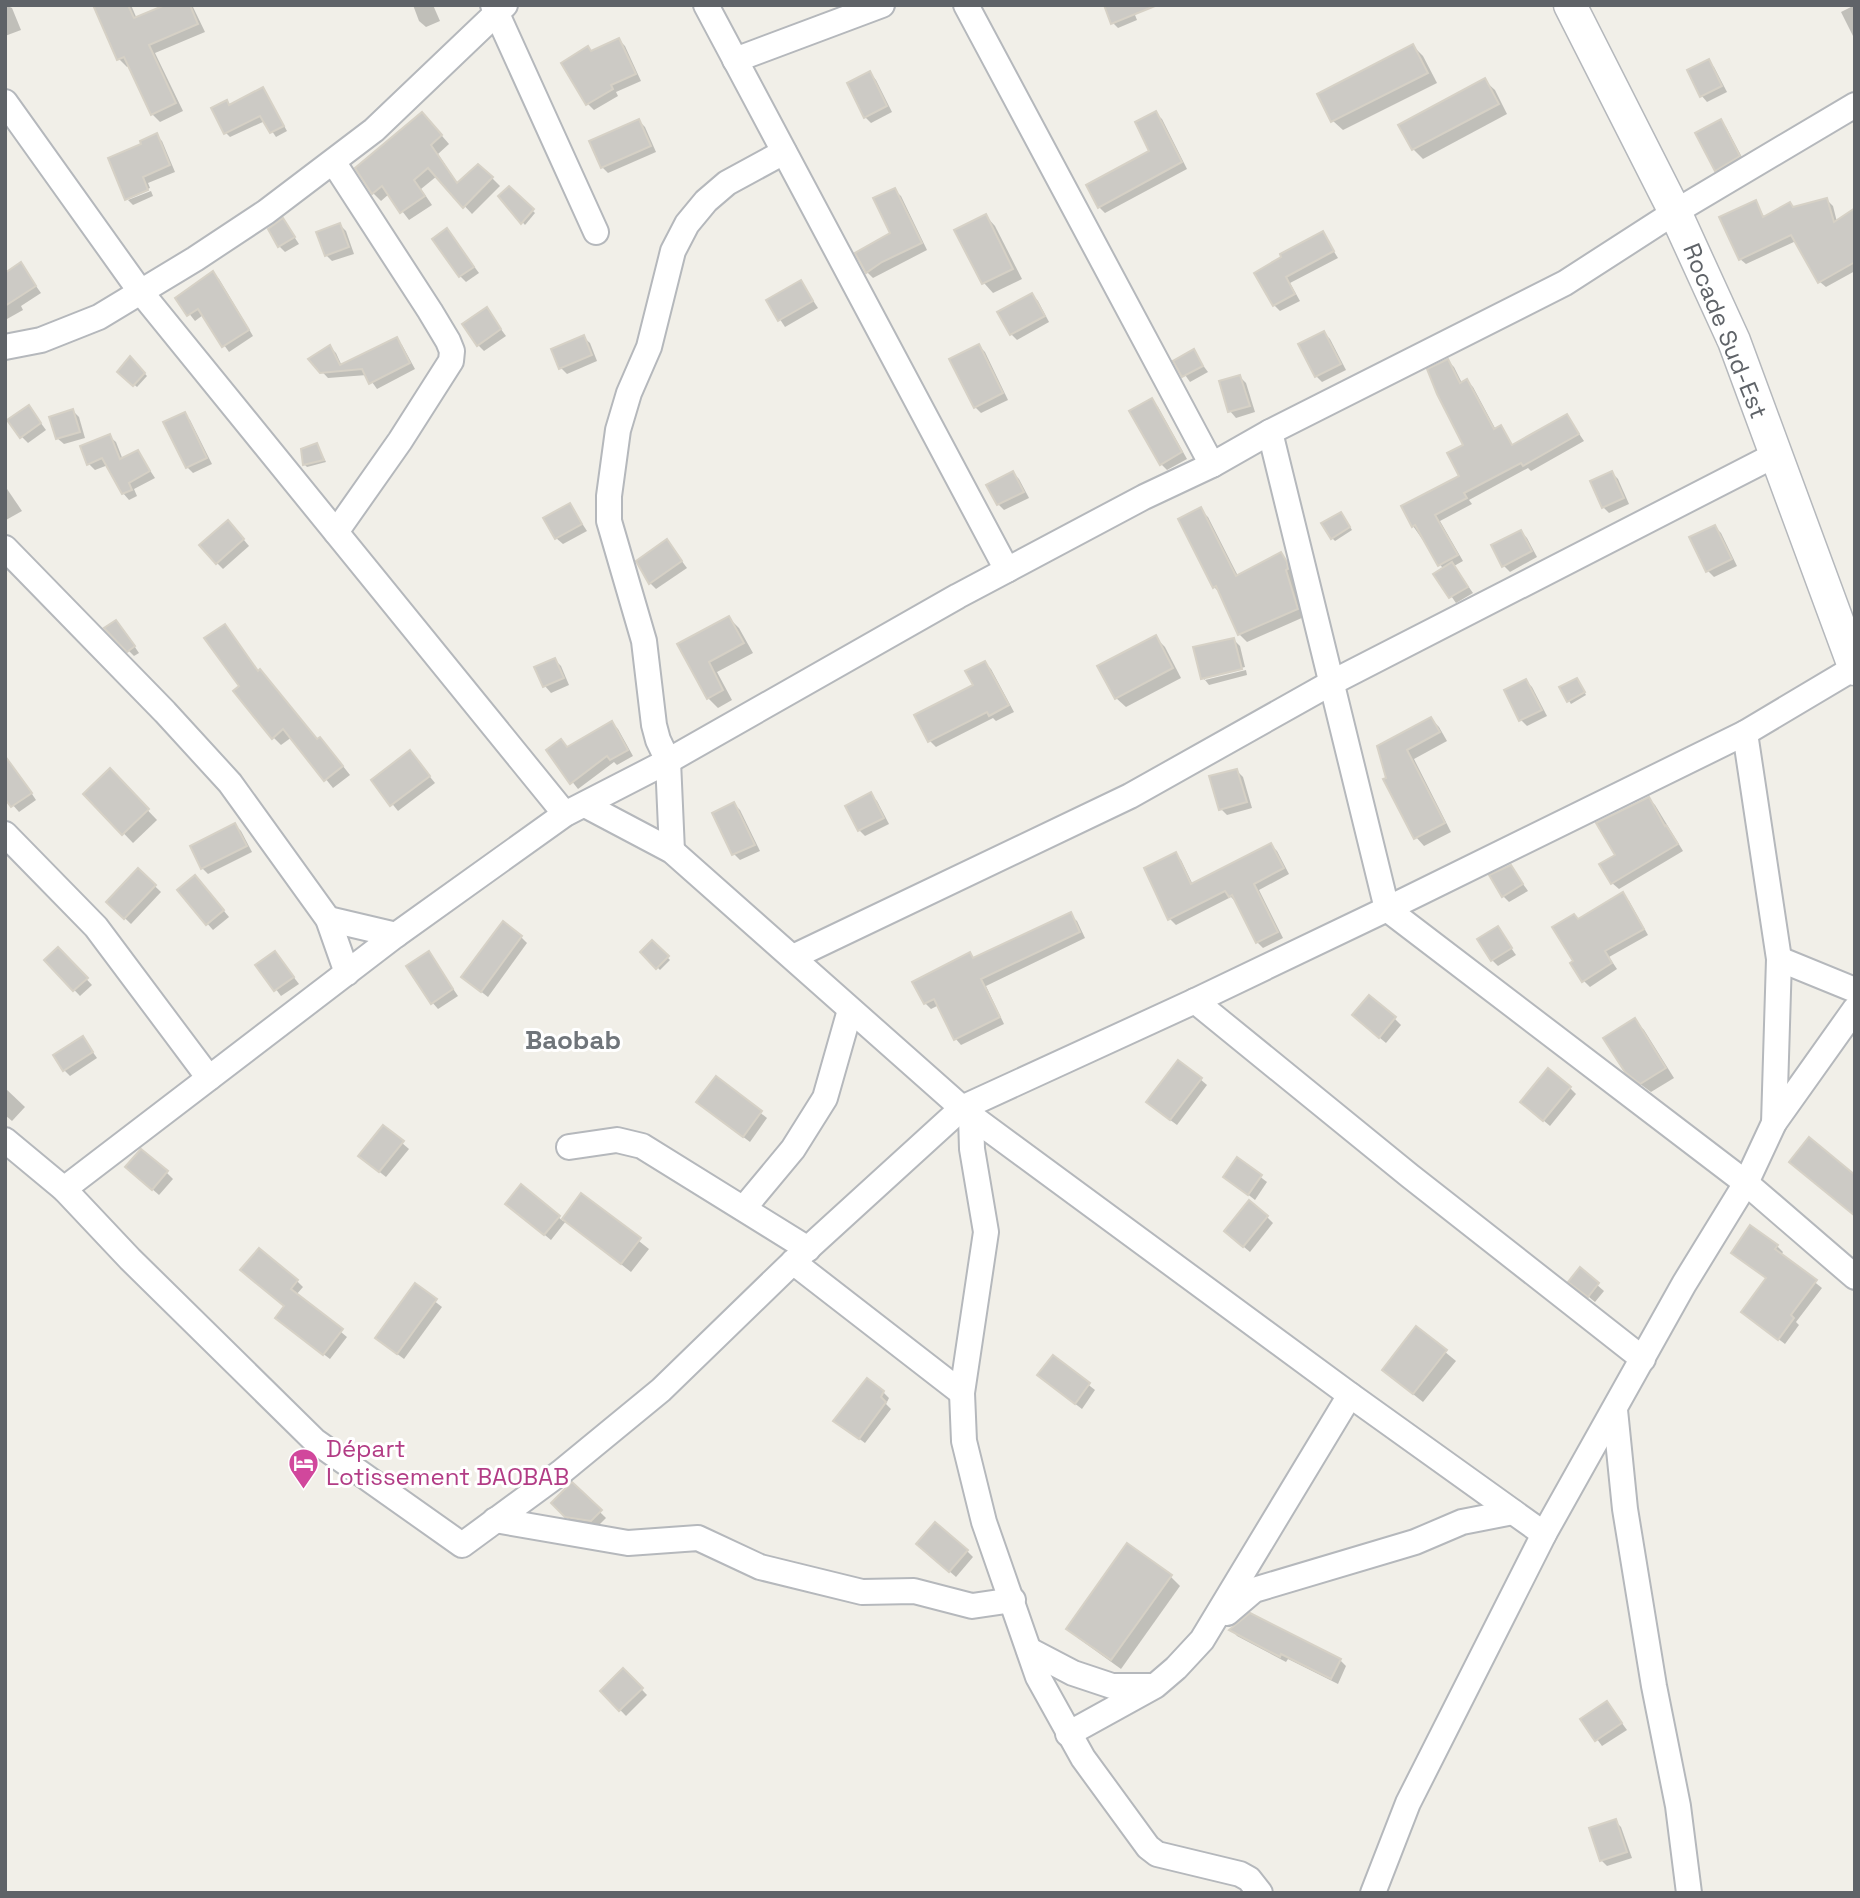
<svg xmlns="http://www.w3.org/2000/svg" width="1860" height="1898" font-family="'Space Grotesk',sans-serif">
<style>
.shadow{fill:#0003}
.building{fill:#cccac5;stroke:#d6d1c6;stroke-width:2}
.lines{fill:none;stroke-linecap:round;stroke-linejoin:round}
.minor-casing{stroke:#b5b8bc;stroke-width:28}
.tertiary-casing{stroke:#b5b8bc;stroke-width:35}
.minor{stroke:#fff;stroke-width:24}
.tertiary{stroke:#fff;stroke-width:32}
.labels{text-anchor:middle;stroke-width:6;stroke-linejoin:round;paint-order:stroke}
.street-label{font-size:24px;fill:#5f6368;stroke:#fff}
.hotel-label{font-size:24px;fill:#b23c85;stroke:#fff;text-anchor:start}
.neighbourhood-label{font-size:26px;font-weight:bold;fill:#70757a;stroke:#fff}
</style>
<rect width="100%" height="100%" fill="#f1efe8"/>
<!-- shadow -->
<g class="shadow">
<polygon points="5,5 12,8 21,30 5,36"/>
<polygon points="95,5 131,5 137,19 170,5 193,7 205,32 155,53 183,111 160,122 152,114 130,65 127,67 119,59"/>
<polygon points="413,5 433,5 440,21 426,27 419,21"/>
<polygon points="1131,5 1137,20 1118,28 1113,23"/>
<polygon points="1855,5 1855,40 1841,12"/>
<polygon points="619,40 625,46 641,81 616,92 618,96 594,110 588,104 592,52"/>
<polygon points="1413,46 1423,56 1437,83 1343,130 1333,121"/>
<polygon points="1708,61 1714,67 1727,92 1707,102 1701,95"/>
<polygon points="870,73 876,80 892,112 871,123 865,117"/>
<polygon points="1485,81 1495,90 1507,114 1423,159 1413,149"/>
<polygon points="263,89 287,131 276,137 265,121 230,137 226,133 227,102 230,106"/>
<polygon points="1155,113 1162,119 1187,169 1105,213 1099,207 1152,152"/>
<polygon points="639,121 645,127 656,152 608,173 602,167"/>
<polygon points="1720,121 1726,127 1745,163 1722,176 1716,170"/>
<polygon points="430,122 449,144 438,154 458,184 492,178 500,186 472,214 437,176 421,189 432,205 409,220 389,194 381,201 373,193 357,168"/>
<polygon points="156,135 162,141 175,172 148,183 150,188 127,197 143,145"/>
<polygon points="509,188 535,213 525,225 500,196"/>
<polygon points="894,190 901,196 927,250 873,278 867,272 893,234"/>
<polygon points="151,191 153,196 133,205 128,200"/>
<polygon points="1827,200 1833,206 1837,222 1855,218 1855,271 1826,287 1820,282 1796,241 1746,264 1740,259 1755,202 1765,218"/>
<polygon points="986,216 995,226 1022,279 993,293 984,283"/>
<polygon points="283,220 299,244 285,252 279,246"/>
<polygon points="340,225 346,231 354,254 332,261 326,255"/>
<polygon points="447,230 479,273 466,282 460,276"/>
<polygon points="1323,234 1338,258 1290,283 1300,301 1280,311 1274,305 1284,258"/>
<polygon points="21,265 41,293 21,306 23,310 7,319 5,275"/>
<polygon points="213,273 219,279 253,336 229,352 203,315 195,321 177,298"/>
<polygon points="801,282 818,308 785,327 768,301"/>
<polygon points="1032,295 1038,301 1049,322 1017,340 1011,334"/>
<polygon points="486,309 506,336 484,351 478,345"/>
<polygon points="1324,333 1330,339 1346,370 1322,382 1316,376"/>
<polygon points="583,337 590,343 597,361 567,374 561,368 553,349"/>
<polygon points="396,339 402,345 415,369 377,389 367,375 328,378 311,360 330,347 336,353 342,366"/>
<polygon points="979,346 985,352 1008,400 981,413 975,407"/>
<polygon points="1193,352 1208,372 1190,382 1176,362"/>
<polygon points="130,358 147,376 137,387 119,372"/>
<polygon points="1448,361 1454,367 1462,383 1467,381 1473,387 1496,430 1501,427 1513,446 1567,416 1584,441 1531,471 1528,468 1469,500 1472,504 1440,521 1463,561 1454,566 1473,593 1456,603 1436,574 1444,570 1413,526 1462,477 1465,445"/>
<polygon points="1240,377 1246,383 1255,412 1236,418 1230,411"/>
<polygon points="1152,401 1158,407 1187,459 1167,470 1161,464"/>
<polygon points="29,407 46,430 28,443 22,437"/>
<polygon points="73,411 79,417 85,438 64,444 57,438"/>
<polygon points="184,414 190,420 212,464 193,473 187,467"/>
<polygon points="109,436 116,442 123,460 138,452 155,478 134,489 137,496 129,500 123,493 108,465 95,470 89,464"/>
<polygon points="317,445 326,462 307,467 304,464"/>
<polygon points="1013,473 1019,479 1029,498 1004,510 998,504"/>
<polygon points="1612,473 1618,479 1629,504 1609,513 1603,507"/>
<polygon points="5,486 22,511 6,520 5,519"/>
<polygon points="570,505 587,531 563,544 556,538"/>
<polygon points="1200,510 1208,517 1238,576 1281,554 1288,562 1294,572 1295,576 1293,577 1304,617 1247,642 1239,634 1222,595 1214,587"/>
<polygon points="1343,516 1352,530 1335,541 1332,538"/>
<polygon points="1715,527 1721,533 1737,566 1714,577 1708,571"/>
<polygon points="234,528 249,546 223,569 217,563"/>
<polygon points="1521,532 1527,538 1537,557 1510,572 1504,566"/>
<polygon points="667,541 687,568 656,589 650,583"/>
<polygon points="729,618 739,628 753,653 717,672 732,700 718,708 708,698 680,645"/>
<polygon points="225,626 259,672 268,679 318,741 328,747 350,775 333,788 292,737 281,745 273,737 241,687"/>
<polygon points="122,628 139,653 134,656 107,629"/>
<polygon points="1155,637 1165,647 1181,678 1126,707 1116,698"/>
<polygon points="1234,640 1240,646 1245,667 1205,677 1205,680 1203,678"/>
<polygon points="555,660 561,666 569,685 551,693 545,686 537,668"/>
<polygon points="985,663 991,669 1014,712 996,721 993,718 936,747 930,741 975,686"/>
<polygon points="1246,670 1247,675 1209,685 1205,680"/>
<polygon points="1526,681 1532,687 1547,716 1527,726 1521,720 1506,691"/>
<polygon points="1579,682 1586,695 1571,704 1561,688"/>
<polygon points="1431,719 1439,727 1447,741 1414,759 1451,832 1424,846 1416,837 1388,779 1379,747"/>
<polygon points="612,723 618,729 633,756 617,765 614,762 578,789 548,751 561,741 568,748"/>
<polygon points="410,752 435,783 398,811 373,780"/>
<polygon points="110,771 157,820 133,843 86,794"/>
<polygon points="1237,771 1243,777 1252,808 1227,815 1221,809"/>
<polygon points="20,776 36,800 19,812 5,796"/>
<polygon points="871,795 877,801 889,824 865,836 859,830"/>
<polygon points="1649,799 1655,805 1683,851 1619,889 1612,883 1617,856"/>
<polygon points="734,804 740,810 760,851 740,860 734,854"/>
<polygon points="235,825 241,831 252,852 208,874 202,868"/>
<polygon points="1271,845 1277,851 1289,874 1259,890 1283,938 1263,948 1257,942 1236,902 1231,897 1176,925 1170,919 1175,854 1181,860 1193,885"/>
<polygon points="1511,867 1528,891 1509,902 1503,896"/>
<polygon points="138,870 161,892 131,924 108,902"/>
<polygon points="201,883 229,917 213,930 179,891"/>
<polygon points="1622,895 1629,901 1648,935 1609,957 1617,969 1590,987 1584,981 1575,961 1579,920"/>
<polygon points="1070,915 1077,921 1085,938 986,986 1004,1024 961,1045 955,1038 939,1005 931,1009 925,1003 970,954 975,959"/>
<polygon points="1497,928 1516,955 1498,966 1492,960"/>
<polygon points="521,937 527,943 488,997 470,983"/>
<polygon points="652,942 670,960 660,970 642,952"/>
<polygon points="58,949 92,985 80,996 46,960"/>
<polygon points="275,953 299,984 281,996 258,965"/>
<polygon points="429,953 458,996 438,1009 432,1002"/>
<polygon points="1395,1019 1401,1025 1386,1043 1360,1021"/>
<polygon points="1634,1020 1644,1030 1674,1078 1651,1092 1636,1081"/>
<polygon points="83,1038 97,1058 70,1076 64,1070"/>
<polygon points="717,1079 767,1118 750,1142 705,1108"/>
<polygon points="1200,1079 1207,1085 1177,1125 1154,1108"/>
<polygon points="5,1088 25,1107 12,1121 5,1115"/>
<polygon points="1570,1088 1576,1094 1550,1126 1529,1108"/>
<polygon points="402,1143 409,1149 386,1177 367,1162"/>
<polygon points="1238,1160 1267,1182 1255,1200 1226,1177"/>
<polygon points="166,1172 173,1179 159,1195 134,1173"/>
<polygon points="582,1196 649,1249 631,1272 566,1221 551,1240 514,1210 558,1217 563,1221"/>
<polygon points="1267,1217 1273,1223 1250,1252 1232,1237"/>
<polygon points="1777,1246 1783,1252 1781,1255 1822,1288 1796,1322 1799,1325 1785,1344 1743,1312 1767,1279 1733,1253"/>
<polygon points="1580,1270 1604,1291 1595,1302 1577,1287"/>
<polygon points="249,1276 297,1281 303,1287 296,1295 347,1337 330,1359 284,1324 286,1307"/>
<polygon points="415,1286 442,1307 404,1359 384,1344"/>
<polygon points="1416,1328 1456,1361 1423,1402 1394,1379"/>
<polygon points="1053,1357 1095,1390 1082,1409 1045,1381"/>
<polygon points="883,1392 889,1398 886,1404 891,1409 865,1443 835,1421"/>
<polygon points="572,1485 606,1518 597,1527 573,1523 553,1503"/>
<polygon points="925,1550 967,1551 973,1557 956,1577"/>
<polygon points="1170,1576 1180,1586 1121,1669 1078,1638 1068,1629"/>
<polygon points="1232,1630 1340,1660 1346,1666 1338,1684 1288,1659 1286,1662 1237,1636"/>
<polygon points="623,1670 647,1695 626,1716 602,1691"/>
<polygon points="1607,1703 1627,1730 1602,1746 1583,1720"/>
<polygon points="1615,1821 1621,1827 1632,1858 1607,1866 1601,1860"/>
</g>
<!-- building -->
<g class="building">
<polygon points="93,5 128,5 134,18 165,5 190,5 198,24 149,45 176,103 151,115 124,57 117,60"/>
<polygon points="1104,5 1155,5 1155,6 1111,24"/>
<polygon points="619,38 636,74 611,85 613,89 586,105 561,63 588,46 591,51"/>
<polygon points="1413,44 1428,73 1331,122 1317,94"/>
<polygon points="1709,59 1722,86 1700,97 1687,70"/>
<polygon points="870,71 887,106 864,118 847,83"/>
<polygon points="1485,78 1499,104 1412,150 1398,125"/>
<polygon points="263,87 284,126 270,133 260,116 224,134 211,108 227,100 229,105"/>
<polygon points="1156,111 1182,162 1098,208 1086,185 1149,151 1135,122"/>
<polygon points="422,112 442,135 431,145 457,183 478,164 493,177 463,208 428,168 414,180 425,196 400,213 382,186 372,194 355,168"/>
<polygon points="639,119 651,146 601,168 589,141"/>
<polygon points="1721,119 1740,156 1715,171 1695,133"/>
<polygon points="157,133 170,165 143,177 148,190 125,200 108,158 141,144 140,141"/>
<polygon points="509,186 534,209 521,224 498,196"/>
<polygon points="895,188 922,243 882,262 866,273 855,253 890,233 873,198"/>
<polygon points="1827,198 1834,222 1855,208 1855,262 1818,283 1791,235 1739,260 1719,217 1756,200 1763,217 1790,202 1793,207"/>
<polygon points="986,214 1013,269 982,284 954,230"/>
<polygon points="283,218 295,237 278,247 268,229"/>
<polygon points="340,223 349,247 325,256 316,232"/>
<polygon points="447,228 474,267 459,277 432,239"/>
<polygon points="1323,231 1334,251 1286,277 1295,294 1273,306 1254,273 1281,257 1280,254"/>
<polygon points="21,262 36,286 5,306 5,273"/>
<polygon points="213,271 249,330 222,347 198,309 187,316 175,298"/>
<polygon points="801,280 813,301 778,321 766,300"/>
<polygon points="1032,293 1045,316 1010,335 997,312"/>
<polygon points="487,307 501,329 477,346 462,324"/>
<polygon points="1324,331 1341,364 1315,377 1298,344"/>
<polygon points="584,335 592,355 559,369 551,349"/>
<polygon points="397,337 410,363 369,384 362,369 320,373 308,359 330,345 340,365"/>
<polygon points="979,344 1003,393 974,408 949,359"/>
<polygon points="1194,349 1203,366 1182,377 1173,361"/>
<polygon points="130,356 145,373 133,386 117,372"/>
<polygon points="1448,359 1460,383 1467,379 1494,429 1501,425 1512,445 1567,414 1579,434 1523,466 1521,463 1464,493 1467,498 1435,515 1458,555 1438,566 1415,525 1412,527 1401,506 1459,476 1447,453 1463,445 1437,394 1427,369"/>
<polygon points="1240,375 1250,406 1228,412 1219,381"/>
<polygon points="1152,398 1182,452 1160,465 1129,411"/>
<polygon points="29,405 41,423 20,438 7,420"/>
<polygon points="73,409 80,432 56,439 49,417"/>
<polygon points="185,412 207,458 186,468 163,422"/>
<polygon points="110,434 120,459 138,450 150,471 129,483 132,490 122,494 102,458 87,465 80,446"/>
<polygon points="317,443 324,460 303,465 301,449"/>
<polygon points="1013,471 1024,492 997,505 986,485"/>
<polygon points="1612,471 1624,498 1602,508 1590,481"/>
<polygon points="570,503 582,524 555,539 543,518"/>
<polygon points="1201,507 1236,576 1281,552 1287,562 1288,569 1286,570 1298,609 1238,635 1216,586 1213,588 1178,519"/>
<polygon points="1341,512 1350,527 1331,539 1321,523"/>
<polygon points="228,520 244,539 216,564 199,545"/>
<polygon points="1715,525 1732,559 1706,572 1689,537"/>
<polygon points="1521,530 1532,551 1502,567 1491,545"/>
<polygon points="667,539 682,561 649,584 636,561"/>
<polygon points="1452,562 1468,587 1449,598 1433,574"/>
<polygon points="729,616 744,643 709,662 723,690 707,699 677,644"/>
<polygon points="116,620 135,646 127,652 104,628"/>
<polygon points="225,624 258,671 260,669 317,739 320,737 343,766 324,781 283,729 272,739 233,691 239,686 204,638"/>
<polygon points="1156,635 1173,668 1115,699 1097,666"/>
<polygon points="1234,638 1242,669 1201,679 1193,647"/>
<polygon points="555,658 564,678 543,687 534,667"/>
<polygon points="985,661 1009,705 989,716 987,712 928,742 914,715 973,685 965,671"/>
<polygon points="1577,678 1585,692 1567,702 1559,687"/>
<polygon points="1526,679 1542,710 1519,721 1504,690"/>
<polygon points="1431,717 1440,732 1407,750 1445,823 1414,839 1383,779 1386,778 1377,746"/>
<polygon points="612,721 628,750 610,760 607,756 570,784 546,750 561,739 567,747"/>
<polygon points="410,750 430,776 390,806 371,780"/>
<polygon points="5,756 32,793 11,807 5,799"/>
<polygon points="110,768 149,809 122,835 83,794"/>
<polygon points="1237,769 1247,802 1219,810 1209,776"/>
<polygon points="871,792 884,818 858,831 845,806"/>
<polygon points="1649,797 1665,826 1666,825 1678,844 1611,884 1599,864 1615,855 1596,823"/>
<polygon points="734,802 755,845 732,855 712,813"/>
<polygon points="235,823 247,846 201,869 190,846"/>
<polygon points="1271,843 1284,868 1254,884 1278,932 1256,943 1232,895 1229,897 1225,891 1168,920 1144,868 1176,852 1191,884"/>
<polygon points="1511,865 1523,884 1502,897 1489,875"/>
<polygon points="138,868 156,885 124,919 106,902"/>
<polygon points="195,875 224,910 206,925 177,890"/>
<polygon points="1623,892 1644,929 1605,951 1612,963 1582,982 1570,963 1573,961 1552,927 1574,914 1578,919"/>
<polygon points="1071,912 1080,932 981,979 1000,1017 954,1040 934,999 924,1004 912,982 970,952 973,958"/>
<polygon points="503,921 522,936 481,992 461,977"/>
<polygon points="1498,926 1512,948 1491,961 1477,939"/>
<polygon points="652,940 669,956 656,969 640,952"/>
<polygon points="58,947 88,978 73,991 44,960"/>
<polygon points="275,951 294,977 274,991 255,965"/>
<polygon points="429,951 453,989 431,1004 406,966"/>
<polygon points="1369,995 1396,1017 1379,1038 1352,1015"/>
<polygon points="1635,1018 1666,1068 1640,1084 1625,1072 1603,1038"/>
<polygon points="83,1036 93,1052 63,1071 53,1055"/>
<polygon points="1178,1060 1202,1078 1170,1120 1146,1102"/>
<polygon points="1548,1068 1571,1087 1543,1121 1520,1102"/>
<polygon points="716,1076 762,1111 743,1137 696,1102"/>
<polygon points="383,1125 404,1141 379,1172 358,1156"/>
<polygon points="1809,1137 1855,1175 1855,1216 1789,1162"/>
<polygon points="141,1149 168,1171 152,1190 125,1167"/>
<polygon points="1237,1157 1262,1175 1248,1195 1223,1177"/>
<polygon points="521,1184 560,1216 544,1235 505,1204"/>
<polygon points="581,1193 641,1238 621,1264 562,1219"/>
<polygon points="1249,1200 1268,1216 1243,1247 1224,1231"/>
<polygon points="1750,1225 1778,1245 1775,1249 1817,1280 1791,1315 1794,1318 1778,1340 1741,1312 1766,1278 1731,1253"/>
<polygon points="259,1248 298,1280 291,1289 343,1329 323,1355 275,1318 284,1306 240,1270"/>
<polygon points="1580,1267 1599,1283 1588,1297 1568,1282"/>
<polygon points="415,1283 437,1299 397,1354 375,1338"/>
<polygon points="1416,1326 1447,1350 1413,1394 1382,1370"/>
<polygon points="1053,1355 1090,1383 1075,1404 1037,1375"/>
<polygon points="867,1378 884,1391 881,1397 886,1402 859,1439 833,1421"/>
<polygon points="572,1482 602,1510 591,1521 565,1517 551,1503"/>
<polygon points="935,1522 968,1550 949,1572 916,1544"/>
<polygon points="1127,1543 1172,1575 1111,1660 1066,1629"/>
<polygon points="1250,1613 1341,1659 1331,1679 1281,1654 1280,1657 1229,1630"/>
<polygon points="623,1668 643,1688 619,1711 600,1691"/>
<polygon points="1607,1701 1622,1723 1595,1741 1580,1719"/>
<polygon points="1616,1819 1627,1852 1600,1861 1589,1828"/>
</g>
<g class="lines">
<defs>
<g id="minor">
<polyline points="493,5 596,232"/>
<polyline points="706,5 1007,570"/>
<polyline points="966,5 1212,465"/>
<polyline points="735,60 882,5"/>
<polyline points="5,102 140,291 565,814"/>
<polyline points="334,163 430,311 448,341 452,351 451,361 400,441 336,532"/>
<polyline points="5,347 41,340 99,317 195,259 266,212 374,130 505,5"/>
<polyline points="1270,432 1387,909 1746,1183 1855,1277"/>
<polyline points="5,548 165,712 230,783 328,919 347,973"/>
<polyline points="1745,733 1779,959 1774,1123"/>
<polyline points="585,805 672,851 971,1116 1350,1395 1544,1534"/>
<polyline points="5,834 96,927 209,1078"/>
<polyline points="672,851 668,761 658,740 654,725 644,641 609,521 609,496 618,430 629,393 649,347 673,251 687,224 706,201 727,183 784,152"/>
<polyline points="328,919 396,935"/>
<polyline points="793,957 1130,796 1331,683 1775,455"/>
<polyline points="1779,959 1855,990"/>
<polyline points="1195,1001 1410,1176 1643,1359"/>
<polyline points="971,1116 972,1149 986,1232 962,1393 964,1441 984,1522 1038,1677 1083,1758 1148,1847 1157,1854 1240,1874 1249,1879 1260,1893"/>
<polyline points="5,1140 64,1189 130,1259 315,1441 462,1545 560,1473 661,1390 793,1262 962,1108 1195,1001 1387,909 1745,733 1854,668"/>
<polyline points="569,1147 617,1140 642,1146 808,1249"/>
<polyline points="64,1189 396,935 565,814 668,761 958,596 1144,497 1212,465 1270,432 1565,283 1675,212 1855,105"/>
<polyline points="744,1208 793,1149 825,1098 850,1010"/>
<polyline points="793,1262 962,1393"/>
<polyline points="1615,1410 1625,1509 1654,1686 1678,1806 1689,1893"/>
<polyline points="495,1520 628,1543 698,1538 760,1567 862,1592 914,1591 972,1606 1013,1600"/>
<polyline points="1227,1613 1254,1590 1415,1542 1462,1522 1513,1512"/>
<polyline points="1029,1650 1073,1673 1112,1686 1150,1686"/>
<polyline points="1068,1734 1155,1686 1176,1668 1202,1640 1350,1395"/>
<polyline points="1373,1893 1408,1803 1544,1534 1684,1284 1746,1183 1774,1123 1855,1009"/>
</g>
<polyline id="tertiary" points="1570,5 1675,212 1734,341 1855,669"/>
</defs>
<!-- minor casing -->
<use href="#minor" class="minor-casing"/>
<!-- tertiary casing -->
<use href="#tertiary" class="tertiary-casing"/>
<!-- minor -->
<use href="#minor" class="minor"/>
<!-- tertiary -->
<use href="#tertiary" class="tertiary"/>
</g>
<!-- icons -->
<defs>
<symbol id="hotel-pin" viewBox="-11 -11 22 30"><path d="M0 17L-7.5 6A9.5 9.5 0 1 1 7.5 6Z" fill="#d1479c" stroke="#fff"/><path d="M-6-4.5h1.5V1H6V5H4.5V3h-9V5H-6ZM-4 0a1.8 1.8 0 1 1 3.6 0ZM.5 0V-2.5h3Q6-2.5 6 0Z" fill="#fff"/></symbol>
</defs>
<g fill-rule="evenodd">
<use href="#hotel-pin" x="286" y="1446" width="35" height="47"/>
</g>
<g class="labels">
<!-- street labels -->
<g class="street-label">
<text transform="translate(1725 331) rotate(68)" y="8">Rocade Sud-Est</text>
</g>
<!-- hotel labels -->
<g class="hotel-label">
<text x="326" y="1457">Départ<tspan x="326" dy="28">Lotissement BAOBAB</tspan></text>
</g>
<!-- neighbourhood labels -->
<g class="neighbourhood-label">
<text x="573" y="1049">Baobab</text>
</g>
</g>
<!-- border -->
<rect width="1860" height="1898" fill="none" stroke="#5f6368" stroke-width="14"/>
</svg>
